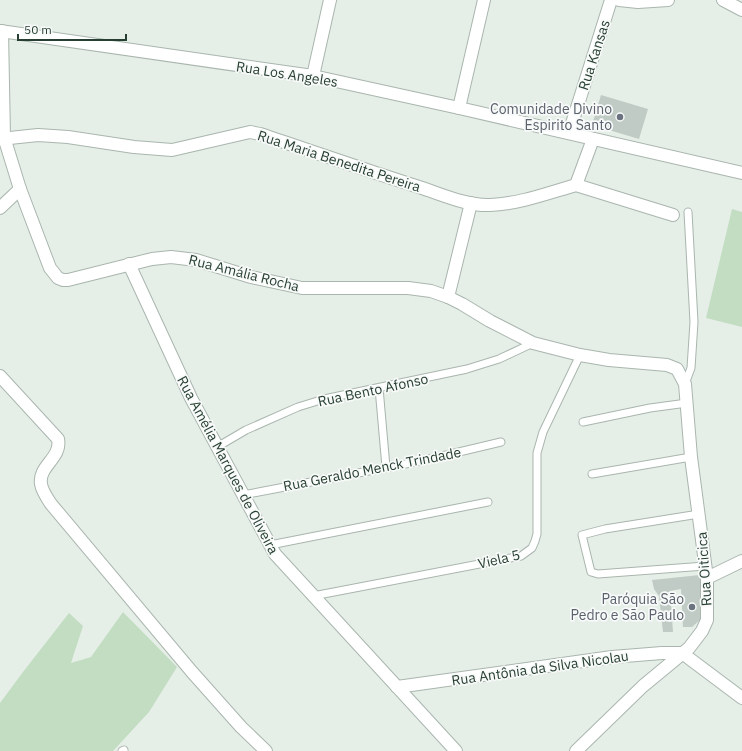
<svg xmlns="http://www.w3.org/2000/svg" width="742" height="751" font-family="'IBM Plex Sans',sans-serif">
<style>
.green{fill:#c2ddc2}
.building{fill:#bfcbc4}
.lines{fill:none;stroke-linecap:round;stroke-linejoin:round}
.service-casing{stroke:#a9b6ae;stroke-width:9}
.minor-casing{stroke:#a9b6ae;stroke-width:14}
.service{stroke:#fff;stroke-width:7}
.minor{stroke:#fff;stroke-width:12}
.worship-dot{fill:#6b7280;stroke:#f7faf8;stroke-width:1.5}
.labels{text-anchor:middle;stroke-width:3.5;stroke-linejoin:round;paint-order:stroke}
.street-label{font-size:14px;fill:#273f32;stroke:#f7faf8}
.worship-label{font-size:14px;fill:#5b616d;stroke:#f7faf8;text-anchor:end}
</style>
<rect width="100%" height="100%" fill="#e6eee8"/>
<!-- green -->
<g class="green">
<polygon points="732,209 742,212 742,327 706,318"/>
<polygon points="123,612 177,667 149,712 113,751 0,751 0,703 23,672 69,613 83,626 71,663 91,657"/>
</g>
<!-- building -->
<g class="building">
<polygon points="601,95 648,109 639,139 592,125"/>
<polygon points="700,575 701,619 692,627 683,627 681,589 670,591 673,632 663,632 659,596 654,589 652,580"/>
</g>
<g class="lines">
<defs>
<g id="service">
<polyline points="685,384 691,368 694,322 688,212"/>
<polyline points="379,388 386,467"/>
<polyline points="583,422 650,408 687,403"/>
<polyline points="217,447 246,430 298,407 324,399 467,369 499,359 533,343"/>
<polyline points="592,474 691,457"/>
<polyline points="243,495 421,461 501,442"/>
<polyline points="699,514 605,529 582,535 591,572 598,574 705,566"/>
<polyline points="270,545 488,502"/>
<polyline points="313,596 521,556 532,548 535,541 537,534 537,453 543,432 580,355"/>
<polyline points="122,751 124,750"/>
</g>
<g id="minor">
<polyline points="619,0 638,2 668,0"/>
<polyline points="723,0 742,10"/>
<polyline points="0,31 313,76 459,108 742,173"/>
<polyline points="2,31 4,137 20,189 50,268 58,278 63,280 68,280 152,259 171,257 196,260 251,277 302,288 408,288 431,291 448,297 462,304 490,321 533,343 580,355 609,360 667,365 677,369 685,384 691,457 707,578 707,620 702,631 689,648 643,686 576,751"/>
<polyline points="313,76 330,0"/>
<polyline points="459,108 484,0"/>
<polyline points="569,133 611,0"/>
<path d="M0 139 38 135 68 137 134 147 172 150 250 132 260 134C314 152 368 171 422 188 443 195 468 206 490 205 519 204 548 193 576 185L593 139"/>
<polyline points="576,185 673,215"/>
<polyline points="0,208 20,189"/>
<polyline points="129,264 191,398 275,554 456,751"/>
<polyline points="448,297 471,203"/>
<path d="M0 376 58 439C62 458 38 466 41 484 42 491 47 498 51 504L192 672 241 727 266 751"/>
<polyline points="707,578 742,561"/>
<polyline points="397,687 612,657 662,653 682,653 742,698"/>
</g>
</defs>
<!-- service casing -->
<use href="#service" class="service-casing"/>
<!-- minor casing -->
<use href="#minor" class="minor-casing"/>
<!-- service -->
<use href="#service" class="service"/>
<!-- minor -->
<use href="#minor" class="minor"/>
</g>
<!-- markers -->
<g class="worship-dot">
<circle cx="620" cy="117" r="4"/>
<circle cx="692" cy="607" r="4"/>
</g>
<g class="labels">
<!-- street labels -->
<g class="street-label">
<text transform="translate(594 55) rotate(-72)" y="5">Rua Kansas</text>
<text transform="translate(287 74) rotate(9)" y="5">Rua Los Angeles</text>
<text transform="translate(339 161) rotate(18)" y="5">Rua Maria Benedita Pereira</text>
<text transform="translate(244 273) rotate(14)" y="5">Rua Amália Rocha</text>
<text transform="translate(373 390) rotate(-12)" y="5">Rua Bento Afonso</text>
<text transform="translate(228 465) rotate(62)" y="5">Rua Amélia Marques de Oliveira</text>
<text transform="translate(372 469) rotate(-11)" y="5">Rua Geraldo Menck Trindade</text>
<text transform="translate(499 559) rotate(-13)" y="5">Viela 5</text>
<text transform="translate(704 569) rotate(-94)" y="5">Rua Oiticica</text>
<text transform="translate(540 668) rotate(-8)" y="5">Rua Antônia da Silva Nicolau</text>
</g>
<!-- worship labels -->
<g class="worship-label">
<text x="612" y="114">Comunidade Divino<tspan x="612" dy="16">Espirito Santo</tspan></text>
<text x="684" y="604">Paróquia São<tspan x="684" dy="16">Pedro e São Paulo</tspan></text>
</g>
</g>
<!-- scale -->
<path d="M18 34v6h108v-6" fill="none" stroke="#273f32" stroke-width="2"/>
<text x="24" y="34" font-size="12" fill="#273f32" stroke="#f7faf8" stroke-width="3" paint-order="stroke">50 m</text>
</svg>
